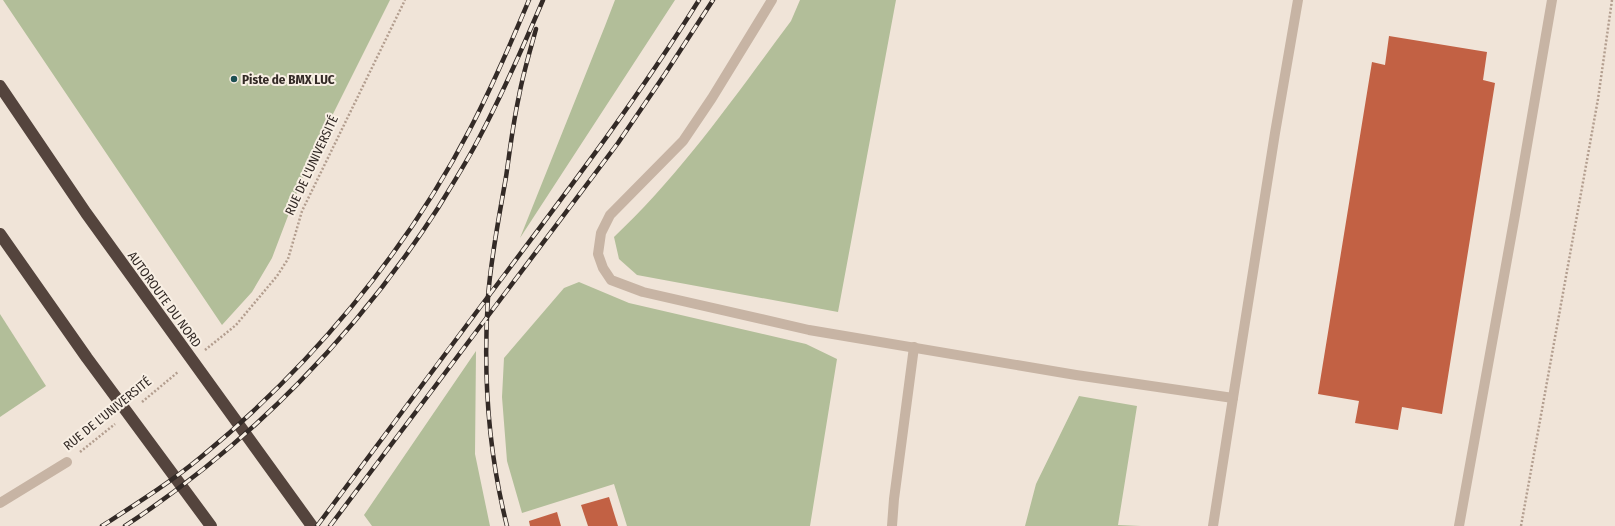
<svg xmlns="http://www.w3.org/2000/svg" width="1615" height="526" font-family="'Fira Sans Condensed',sans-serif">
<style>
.green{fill:#b2be99}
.building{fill:#c26144}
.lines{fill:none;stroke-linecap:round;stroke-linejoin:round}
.path{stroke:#b39e8f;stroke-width:2.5;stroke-dasharray:2 2;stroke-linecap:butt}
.minor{stroke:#c7b4a4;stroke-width:10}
.highway{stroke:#54443d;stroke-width:12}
.rail-casing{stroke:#332a26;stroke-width:4.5}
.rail{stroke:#f8efe4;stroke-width:3;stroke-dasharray:9;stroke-linecap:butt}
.poi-dot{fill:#1d5053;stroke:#f8efe4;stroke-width:1.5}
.labels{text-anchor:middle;stroke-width:4;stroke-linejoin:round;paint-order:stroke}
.poi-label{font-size:13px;font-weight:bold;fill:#332a26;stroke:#f8efe4;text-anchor:start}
.street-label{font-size:13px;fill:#332a26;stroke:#f8efe4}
</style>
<rect width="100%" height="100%" fill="#f0e4d8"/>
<!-- green -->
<g class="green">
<polygon points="3,0 390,0 307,166 272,258 252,292 222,325"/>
<polygon points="615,0 675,0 520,238 605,26"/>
<path d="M800 0H896L838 312 637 275 619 259 614 237C682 173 735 96 791 21Z"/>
<polygon points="579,282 629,303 806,344 837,359 810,526 627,526 614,484 522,513 507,461 502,397 504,358 564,288"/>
<polygon points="0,314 46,386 0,417"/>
<polygon points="476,351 475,454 490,526 372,526 364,515"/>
<polygon points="1079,396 1137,406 1118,525 1141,526 1025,526 1036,484"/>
</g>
<!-- building -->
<g class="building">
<polygon points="1389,36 1487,52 1483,80 1495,83 1442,414 1402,407 1398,430 1355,423 1359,401 1318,394 1372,62 1385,65"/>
<polygon points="609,497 618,526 588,526 581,505"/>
<polygon points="557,512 561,526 530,526 529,521"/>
</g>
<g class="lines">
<!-- path -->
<g class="path">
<polyline points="205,350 236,325 277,276 288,259 302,211 405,0"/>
<polyline points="142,402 178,372"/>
<polyline points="80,452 115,424"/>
<polyline points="1521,526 1598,99 1612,0"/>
</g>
<!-- minor -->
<g class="minor">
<polyline points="772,0 712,98 683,141 610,215 601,233 598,254 603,268 611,280 643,292 809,330 1076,375 1233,398 1275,133 1298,0"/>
<polyline points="0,503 67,462"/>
<polyline points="892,526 894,499 914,347"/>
<polyline points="1213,526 1233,398"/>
<polyline points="1459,526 1515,215 1552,0"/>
</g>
<!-- highway -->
<g class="highway">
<polyline points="0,86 86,213 312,526"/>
<polyline points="0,234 87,358 211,526"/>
</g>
<defs>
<g id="rail">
<path d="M102 526C136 504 171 482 201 457 309 368 406 253 470 129 492 87 511 43 529 0"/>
<path d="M125 526C251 443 357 334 438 208 452 185 466 163 478 140 502 95 523 47 543 0"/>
<path d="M317 526C372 453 426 379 481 306 556 206 633 106 699 0"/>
<polyline points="330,526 618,143 665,74 713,0"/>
<path d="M507 526C488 451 483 374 488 297 491 257 499 217 506 177 510 150 513 123 519 96 523 74 530 51 536 29"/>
</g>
</defs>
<!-- rail casing -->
<use href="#rail" class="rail-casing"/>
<!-- rail -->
<use href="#rail" class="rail"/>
</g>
<!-- markers -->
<circle class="poi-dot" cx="234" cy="79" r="4"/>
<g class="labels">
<!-- poi labels -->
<g class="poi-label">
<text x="242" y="84">Piste de BMX LUC</text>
</g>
<!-- street labels -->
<g class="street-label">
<text transform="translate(311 165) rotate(-65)" y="5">RUE DE L'UNIVERSITÉ</text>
<text transform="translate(165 299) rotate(54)" y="5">AUTOROUTE DU NORD</text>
<text transform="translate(107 413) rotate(-39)" y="5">RUE DE L'UNIVERSITÉ</text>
</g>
</g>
</svg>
